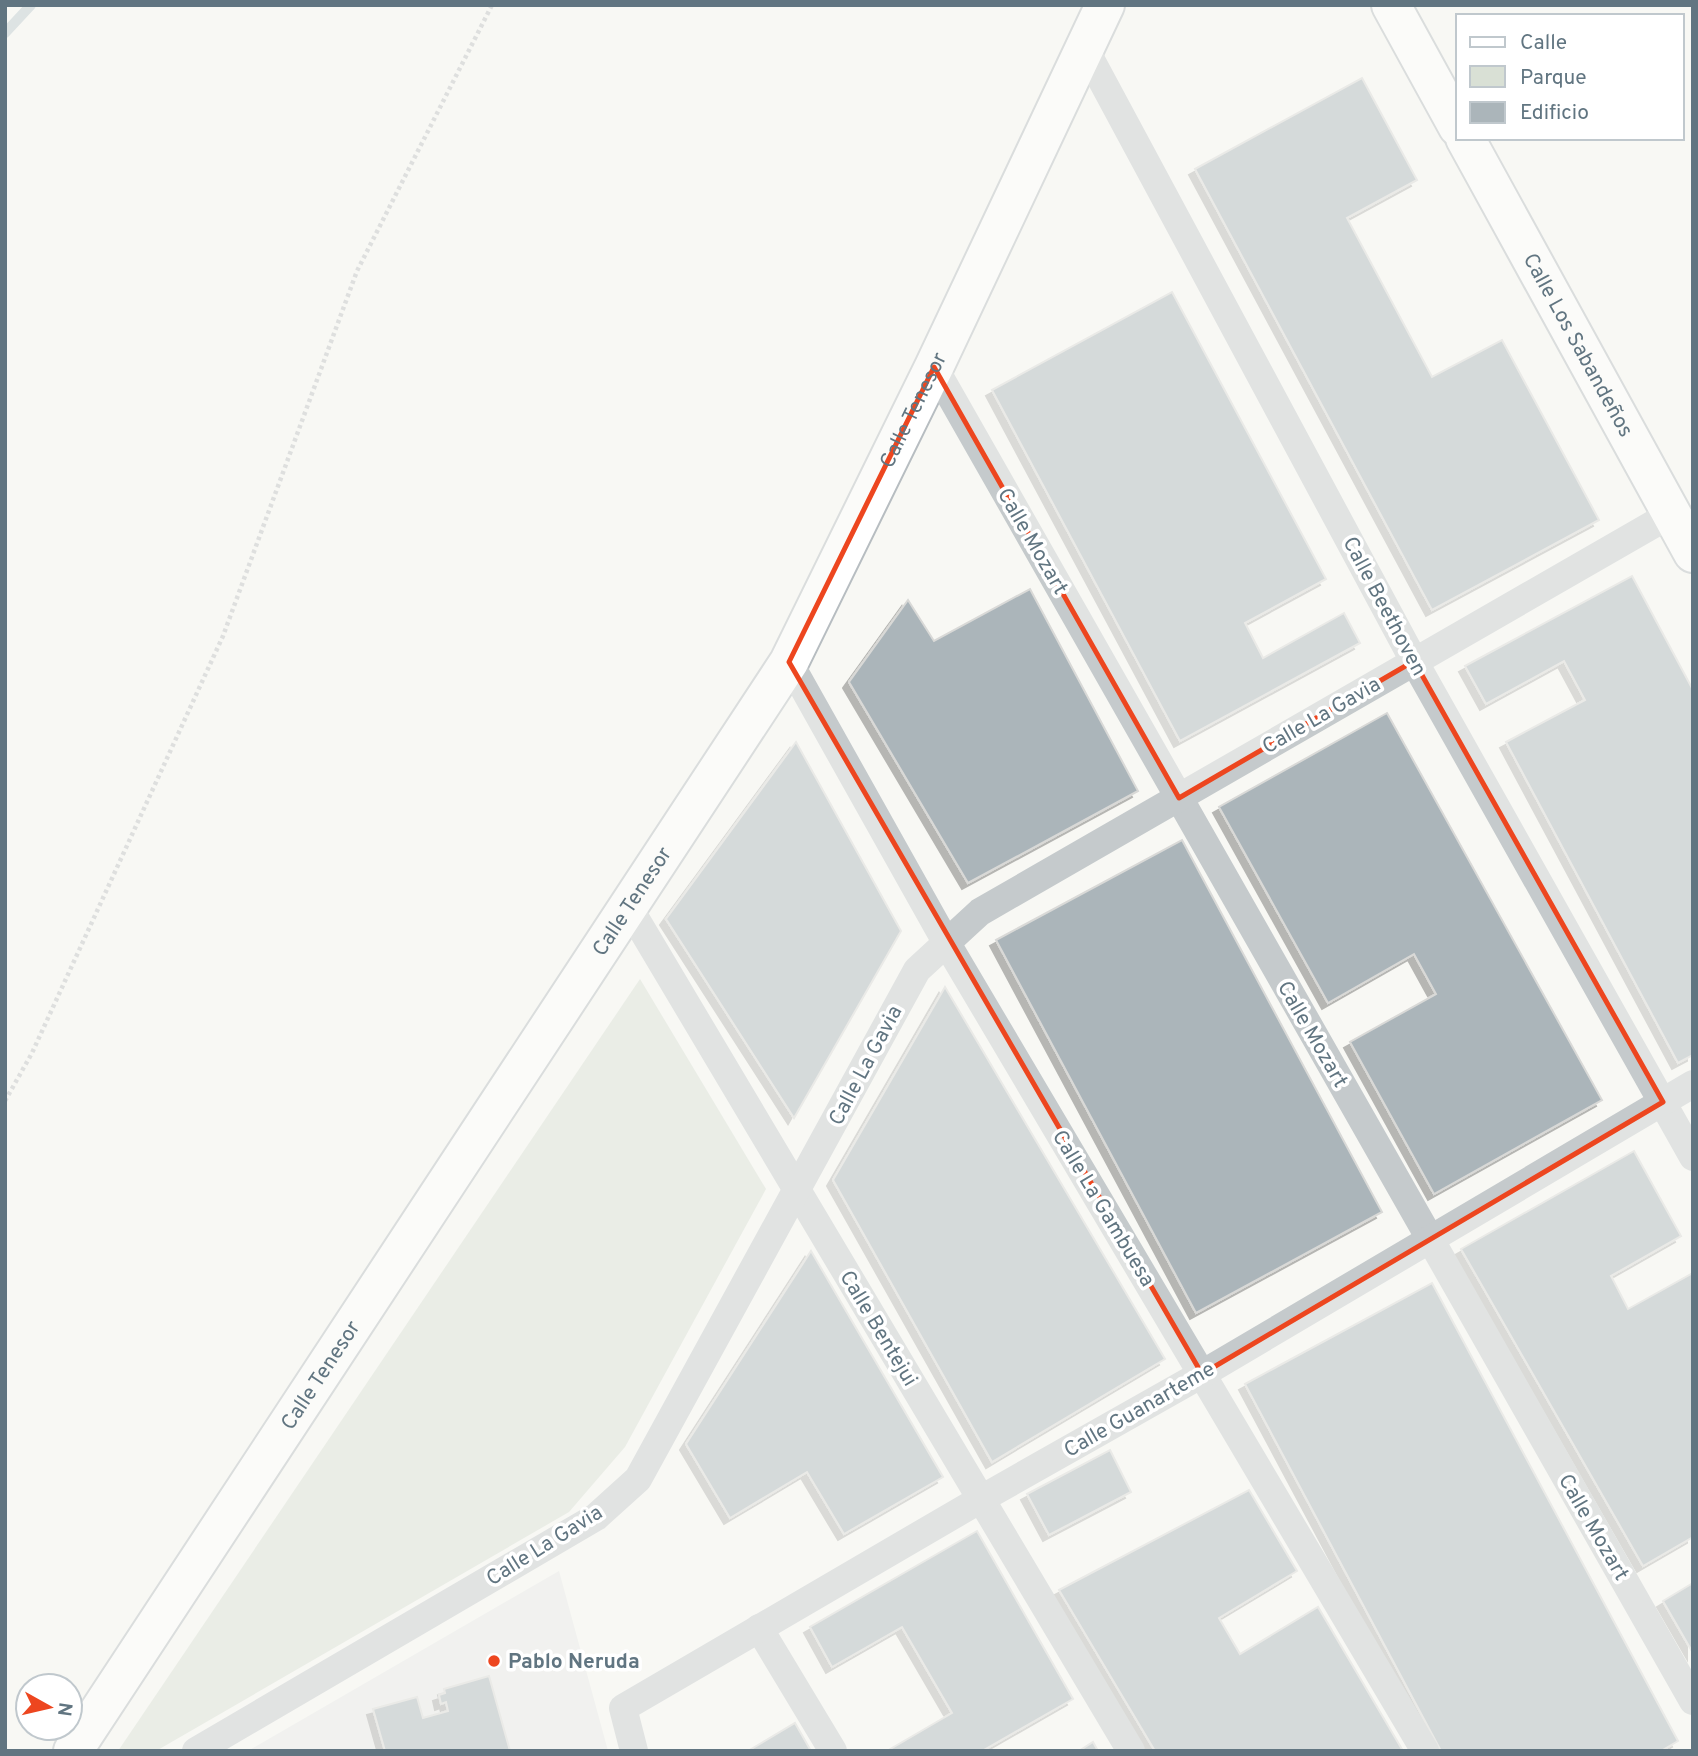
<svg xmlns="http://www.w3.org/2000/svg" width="1698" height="1756" font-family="Overpass,sans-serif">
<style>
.built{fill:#e8e9e8}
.green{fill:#d9e0d5}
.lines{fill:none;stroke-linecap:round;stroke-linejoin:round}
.stream{stroke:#bdcace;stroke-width:10}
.building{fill:#abb5ba;stroke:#d9d9d7;stroke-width:2;filter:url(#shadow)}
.secondary-casing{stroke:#b7bdc1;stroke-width:42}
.path{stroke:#bec1c3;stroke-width:4.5;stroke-dasharray:3.5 3.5;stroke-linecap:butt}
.street{stroke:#c5cacc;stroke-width:28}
.secondary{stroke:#fff;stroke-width:38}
.marked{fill:none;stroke:#ed461f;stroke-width:5;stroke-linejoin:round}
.poi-dot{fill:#ed461f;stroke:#fff;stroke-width:2.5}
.labels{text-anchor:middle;stroke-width:7;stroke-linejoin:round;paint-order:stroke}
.street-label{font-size:21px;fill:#617581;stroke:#fff}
.poi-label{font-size:21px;font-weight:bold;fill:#617581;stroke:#fff;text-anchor:start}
</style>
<defs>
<filter id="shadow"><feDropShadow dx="-6" dy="6" stdDeviation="0" flood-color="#0004"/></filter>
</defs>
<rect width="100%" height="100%" fill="#f8f8f4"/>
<!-- built -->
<polygon class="built" points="559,1571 608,1751 248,1751"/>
<!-- green -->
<polygon class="green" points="640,979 766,1189 625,1447 569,1512 156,1751 118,1751"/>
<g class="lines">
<!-- stream -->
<polyline class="stream" points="5,33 31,5"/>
</g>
<!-- building -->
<g class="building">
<polygon points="1362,78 1417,180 1347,218 1432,377 1502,340 1599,520 1432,610 1195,169"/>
<polygon points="1172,292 1326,579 1245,623 1263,658 1344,613 1360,643 1180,741 992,390"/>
<polygon points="1632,576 1693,690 1693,1055 1678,1063 1506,742 1585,700 1564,661 1486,704 1465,666"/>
<polygon points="1030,589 1138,791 968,883 849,682 908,600 934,641"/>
<polygon points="1387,713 1602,1100 1434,1194 1350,1042 1436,994 1414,954 1328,1003 1219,807"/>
<polygon points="796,742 901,931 794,1118 666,919"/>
<polygon points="1182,840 1382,1212 1196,1313 996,940"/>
<polygon points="945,987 1165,1359 992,1462 833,1180"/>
<polygon points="1634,1151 1681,1236 1611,1276 1628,1309 1693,1273 1693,1537 1643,1566 1461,1249"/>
<polygon points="811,1251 943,1477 844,1534 807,1472 730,1518 686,1444"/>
<polygon points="1432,1283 1678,1741 1661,1751 1441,1751 1245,1384"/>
<polygon points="1110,1450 1131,1492 1049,1535 1027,1494"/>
<polygon points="1249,1490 1297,1571 1219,1618 1240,1654 1318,1607 1403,1751 1155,1751 1059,1590"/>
<polygon points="977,1531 1073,1699 982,1751 887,1751 952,1713 902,1627 832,1667 810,1627"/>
<polygon points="1693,1583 1693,1653 1663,1601"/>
<polygon points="489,1676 510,1751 385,1751 373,1709 417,1697 423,1718 448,1711 446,1702 441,1704 439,1695 445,1693 444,1689"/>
<polygon points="795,1723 811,1751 748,1751"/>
<polygon points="1093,1742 1098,1751 1079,1751"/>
</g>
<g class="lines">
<defs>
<g id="secondary">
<polyline points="1391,5 1458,127"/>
<path id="s1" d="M1465 138 1693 553"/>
<path id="s2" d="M73 1751 789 662 934 367 1105 5"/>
</g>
</defs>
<!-- secondary casing -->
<use href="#secondary" class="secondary-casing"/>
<!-- path -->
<polyline class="path" points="5,1101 32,1053 223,636 357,271 492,5"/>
<!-- street -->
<g class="street">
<polyline points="1085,49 1414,661 1693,1157"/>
<polyline points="934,367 1693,1701"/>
<polyline points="789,662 946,942 1425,1751"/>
<polyline points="628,906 1131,1751"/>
<polyline points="759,1628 833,1751"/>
<polyline points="196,1751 596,1517 638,1479 917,970 980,912 1671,514"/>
<polyline points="634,1751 623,1708 981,1499 1202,1374 1693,1084"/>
</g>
<!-- secondary -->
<use href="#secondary" class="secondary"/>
</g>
<!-- marked area -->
<path d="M0 0H1698V1756H0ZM934 367 1179 798 1414 661 1663 1102 1202 1374 789 662Z" fill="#f8f8f4" fill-opacity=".55" fill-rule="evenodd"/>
<path class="marked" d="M934 367 1179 798 1414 661 1663 1102 1202 1374 789 662Z"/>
<!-- markers -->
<circle class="poi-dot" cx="494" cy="1661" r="7"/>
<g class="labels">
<!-- street labels -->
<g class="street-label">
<text dy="7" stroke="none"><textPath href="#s1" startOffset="236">Calle Los Sabandeños</textPath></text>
<text dy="7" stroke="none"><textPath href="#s2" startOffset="1584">Calle Tenesor</textPath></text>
<text transform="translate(1033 541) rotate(60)" y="7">Calle Mozart</text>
<text transform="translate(1385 606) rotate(62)" y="7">Calle Beethoven</text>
<text transform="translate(1321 715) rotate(-30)" y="7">Calle La Gavia</text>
<text dy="7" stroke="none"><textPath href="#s2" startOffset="1017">Calle Tenesor</textPath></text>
<text transform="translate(1313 1034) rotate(60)" y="7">Calle Mozart</text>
<text transform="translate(865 1065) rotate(-62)" y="7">Calle La Gavia</text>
<text transform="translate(1104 1208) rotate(59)" y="7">Calle La Gambuesa</text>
<text transform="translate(879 1328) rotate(59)" y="7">Calle Bentejui</text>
<text dy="7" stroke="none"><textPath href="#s2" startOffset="450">Calle Tenesor</textPath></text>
<text transform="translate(1139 1409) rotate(-30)" y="7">Calle Guanarteme</text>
<text transform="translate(1594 1527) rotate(60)" y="7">Calle Mozart</text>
<text transform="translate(544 1545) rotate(-32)" y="7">Calle La Gavia</text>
</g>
<!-- poi labels -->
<g class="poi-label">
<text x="508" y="1668">Pablo Neruda</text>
</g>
</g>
<!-- border -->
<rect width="1698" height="1756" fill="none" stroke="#617581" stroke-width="14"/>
<!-- legend -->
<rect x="1456" y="14" width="228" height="126" fill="#ffffff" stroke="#c0c8cd" stroke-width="2"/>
<rect x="1470" y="37" width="35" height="10" fill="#ffffff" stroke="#c0c8cd" stroke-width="2"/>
<text x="1520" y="49" font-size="21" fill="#617581">Calle</text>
<rect x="1470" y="66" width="35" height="21" fill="#d9e0d5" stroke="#c0c8cd" stroke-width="2"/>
<text x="1520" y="84" font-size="21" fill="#617581">Parque</text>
<rect x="1470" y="102" width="35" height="21" fill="#abb5ba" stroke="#c0c8cd" stroke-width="2"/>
<text x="1520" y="119" font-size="21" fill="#617581">Edificio</text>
<!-- north arrow -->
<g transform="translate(49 1707) rotate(98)"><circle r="33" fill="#ffffff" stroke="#c0c8cd" stroke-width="2"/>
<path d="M0-5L12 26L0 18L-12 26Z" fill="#ed461f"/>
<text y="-10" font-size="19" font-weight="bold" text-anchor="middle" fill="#617581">N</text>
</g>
</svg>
